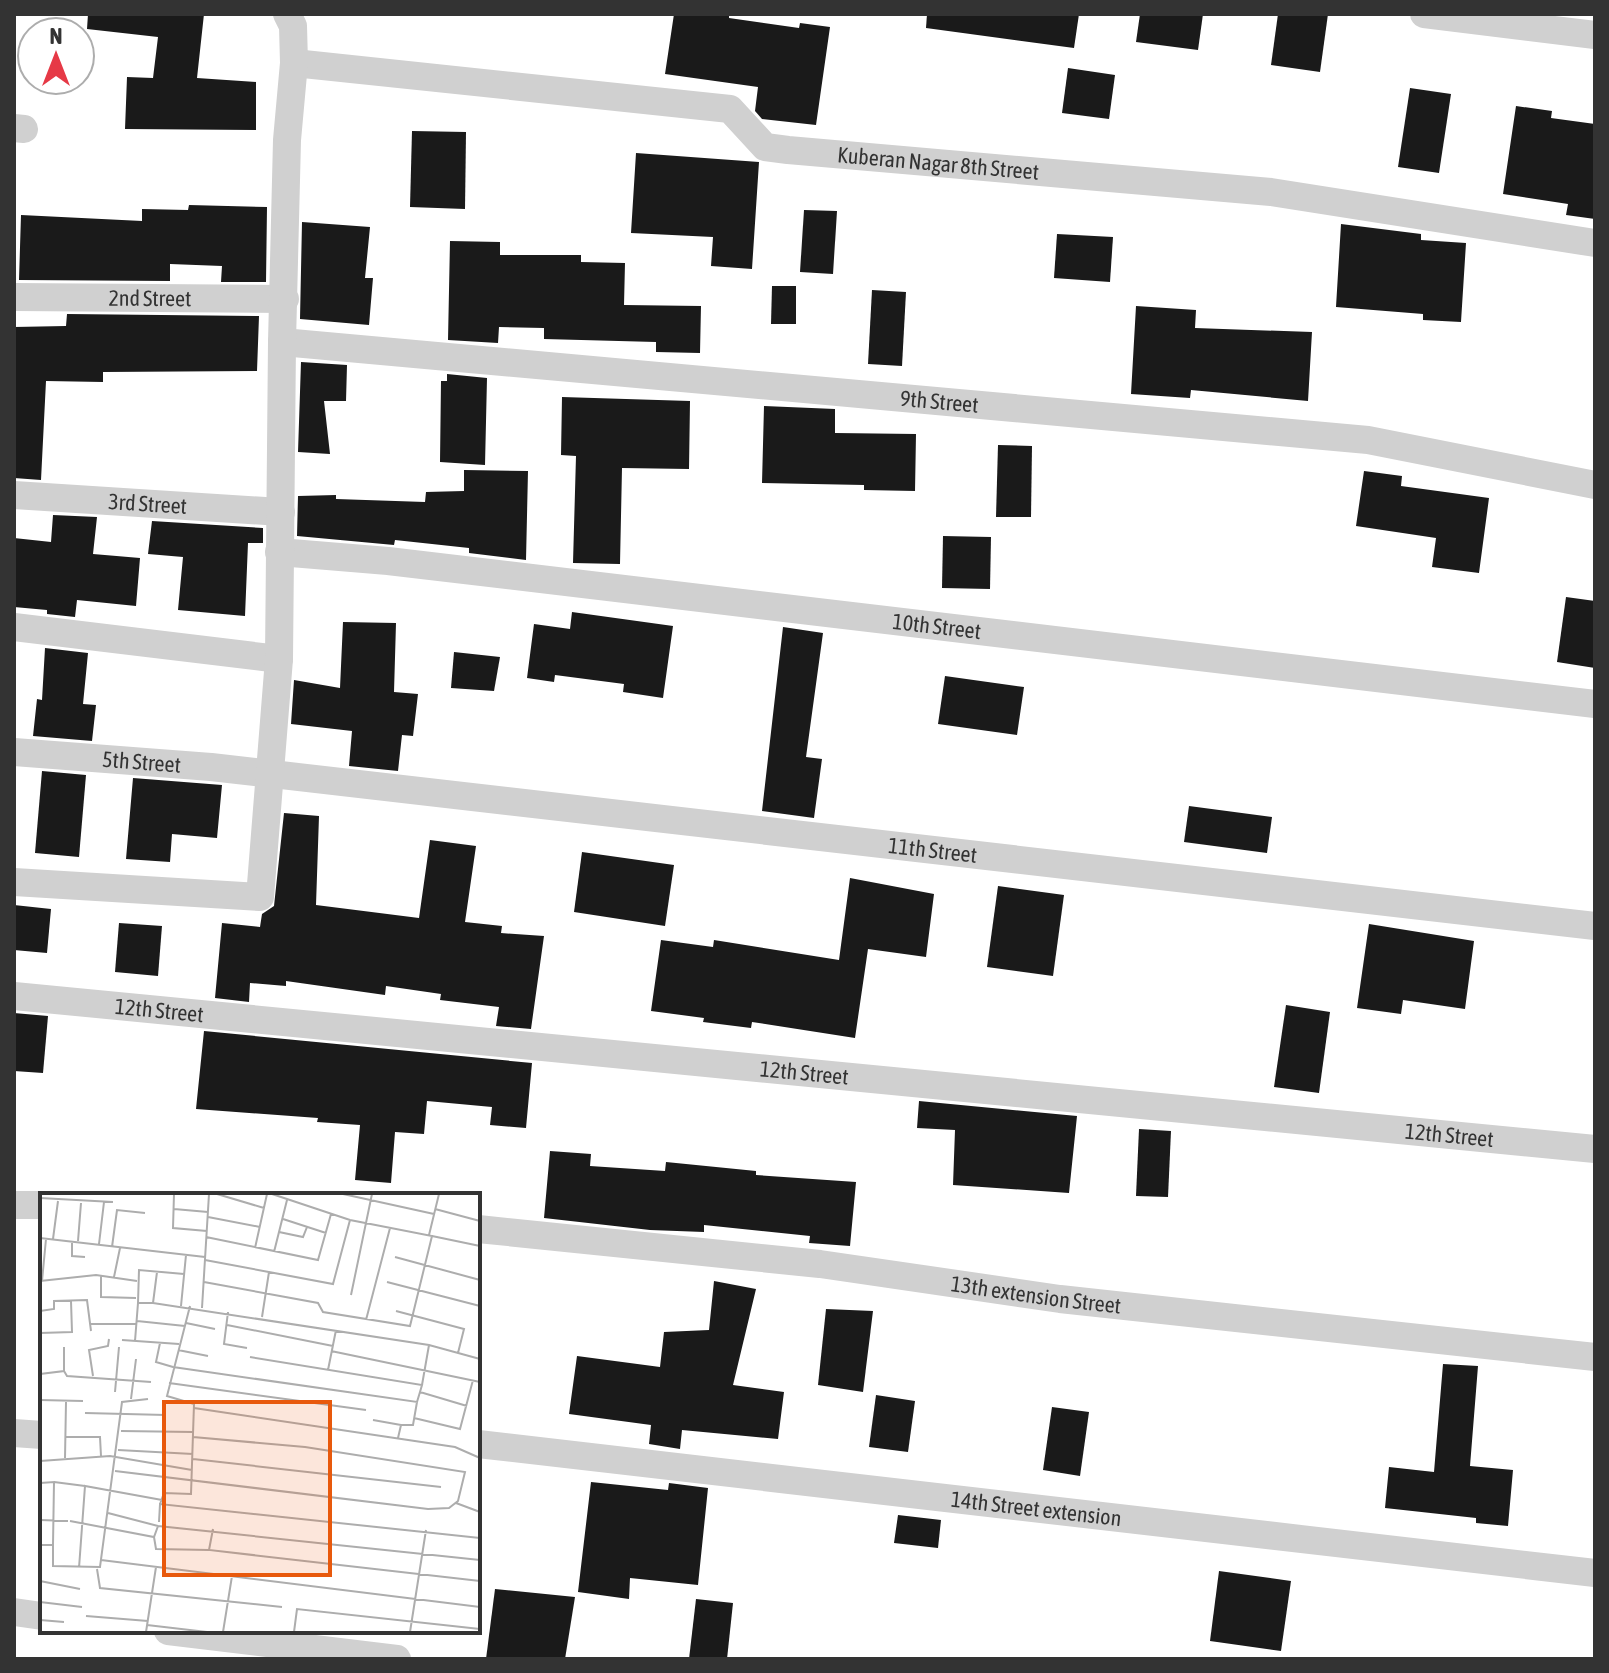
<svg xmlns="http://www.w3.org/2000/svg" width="1609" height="1673" font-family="'Asap Condensed',sans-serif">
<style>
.building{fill:#1a1a1a}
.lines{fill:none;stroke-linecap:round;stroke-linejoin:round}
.minor{stroke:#d0d0d0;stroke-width:28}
.labels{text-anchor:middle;stroke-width:8;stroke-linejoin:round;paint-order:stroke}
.street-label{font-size:22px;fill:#333;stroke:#fff}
.inset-road{fill:none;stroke:#adadad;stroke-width:2}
.view{fill:#e8590c;fill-opacity:0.15;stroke:#e8590c;stroke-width:4}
.inset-edge{fill:none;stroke:#333;stroke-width:4}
</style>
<rect width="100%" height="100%" fill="#fff"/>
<!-- building -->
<g class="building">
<polygon points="88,14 204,14 197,78 256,82 256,130 125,129 127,77 153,78 158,37 87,29"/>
<polygon points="674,14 729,14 729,18 799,28 800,23 830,27 816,125 762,119 755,111 758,87 665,74"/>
<polygon points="927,14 1079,14 1074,48 926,28"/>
<polygon points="1140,14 1203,14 1198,50 1136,42"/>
<polygon points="1278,14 1328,14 1320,72 1271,65"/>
<polygon points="1068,68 1115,75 1109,119 1062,113"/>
<polygon points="1410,88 1451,94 1439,173 1398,167"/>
<polygon points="1516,106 1552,111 1551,118 1595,124 1595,219 1566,215 1568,204 1503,194"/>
<polygon points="412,131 466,132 465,209 410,207"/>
<polygon points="636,153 759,162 752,269 711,266 713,237 631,233"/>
<polygon points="189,205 267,207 266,282 221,282 222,266 170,264 170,281 19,280 21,215 142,221 142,209 188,210"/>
<polygon points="804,210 837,211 833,274 800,272"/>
<polygon points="302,222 370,227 365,278 373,278 369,325 300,319"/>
<polygon points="1341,224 1421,234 1421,240 1466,243 1461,322 1423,320 1423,314 1336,307"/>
<polygon points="1057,234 1113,237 1110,282 1054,278"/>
<polygon points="450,241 500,242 500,255 581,255 581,262 625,263 624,305 701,306 700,353 656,352 656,342 544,339 544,328 499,327 498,343 448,340"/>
<polygon points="772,286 796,286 796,324 771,324"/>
<polygon points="872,290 906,292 902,366 868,364"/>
<polygon points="1136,306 1196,310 1195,328 1312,332 1308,401 1191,390 1190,398 1131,394"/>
<polygon points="67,314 259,316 257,371 103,372 103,382 46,381 41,480 14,478 14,327 66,326"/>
<polygon points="301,362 347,365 346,401 324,401 330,454 298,452"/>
<polygon points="447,374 487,378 485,465 440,462 441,381 447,381"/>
<polygon points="562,397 690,401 689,469 622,468 620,564 573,563 576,456 561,455"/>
<polygon points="764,406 835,409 835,433 916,434 915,491 864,490 864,485 762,483"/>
<polygon points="998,445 1032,446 1031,517 996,517"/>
<polygon points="464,470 528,471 526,560 469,553 469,548 395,540 394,545 297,536 298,496 336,495 336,499 425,502 426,492 464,491"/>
<polygon points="1364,471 1402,476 1401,486 1489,498 1479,573 1432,567 1436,538 1356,526"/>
<polygon points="53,515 97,517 93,554 140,558 136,606 77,600 75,617 47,614 47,610 14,607 14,538 51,542"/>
<polygon points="152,521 263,528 263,543 248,543 245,616 178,610 183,557 148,554"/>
<polygon points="943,536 991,537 990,589 942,588"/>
<polygon points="1566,597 1595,601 1595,668 1557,662"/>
<polygon points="572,612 673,626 663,698 623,692 624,684 555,675 554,682 527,678 534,624 570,629"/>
<polygon points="343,622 396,623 394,692 418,694 413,736 402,735 398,771 349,766 352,731 291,724 294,680 340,688"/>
<polygon points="783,627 823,633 806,757 822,759 814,818 762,811"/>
<polygon points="45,648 88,653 83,704 96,705 92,741 33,736 37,699 42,700"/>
<polygon points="454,652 500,657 494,691 451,688"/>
<polygon points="945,676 1024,687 1017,735 938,724"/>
<polygon points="42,771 86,775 79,857 35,853"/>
<polygon points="133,778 222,785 217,838 172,834 170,862 126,859"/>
<polygon points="1189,806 1272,817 1267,853 1184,842"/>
<polygon points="284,813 319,816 316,905 419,918 430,840 476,846 465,922 502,926 501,933 544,936 531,1029 496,1026 499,1007 440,1000 441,994 386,986 385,995 286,981 286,986 250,983 249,1002 215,998 222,923 260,927 262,914 274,906"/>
<polygon points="582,852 674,865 665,926 574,912"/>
<polygon points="850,878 934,894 926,957 868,949 855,1038 752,1022 751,1028 703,1022 704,1018 651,1011 661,940 713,947 714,940 839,960"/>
<polygon points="998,886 1064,895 1053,976 987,967"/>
<polygon points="14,905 51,909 47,953 14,950"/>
<polygon points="119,923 162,926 158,976 115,972"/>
<polygon points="1369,924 1474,941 1465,1009 1403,1000 1401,1014 1357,1008"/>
<polygon points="1286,1005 1330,1012 1319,1093 1274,1087"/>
<polygon points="14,1013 48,1016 43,1073 14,1071"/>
<polygon points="204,1031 532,1063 526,1128 490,1125 492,1107 427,1101 424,1134 395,1132 391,1183 355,1180 360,1125 317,1122 318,1118 196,1109"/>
<polygon points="919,1101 1077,1116 1069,1193 953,1185 955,1130 917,1128"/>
<polygon points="1139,1129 1171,1131 1168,1197 1136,1196"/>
<polygon points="550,1151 591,1154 590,1166 665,1171 666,1162 756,1171 756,1175 856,1182 850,1246 809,1243 810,1236 704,1225 704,1232 650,1230 544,1218"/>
<polygon points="714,1281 756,1289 733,1385 784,1392 778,1439 682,1430 680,1449 649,1444 651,1425 569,1414 577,1356 660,1367 664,1332 709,1330"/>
<polygon points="826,1309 873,1311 863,1392 818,1385"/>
<polygon points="1443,1364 1478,1366 1470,1466 1513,1470 1508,1526 1476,1523 1476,1518 1385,1508 1389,1467 1434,1472"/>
<polygon points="876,1395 915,1401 908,1452 869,1447"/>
<polygon points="1052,1407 1089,1412 1080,1476 1043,1470"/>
<polygon points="591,1482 668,1490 669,1483 708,1488 698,1585 630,1578 629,1599 578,1592"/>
<polygon points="898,1515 941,1520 938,1548 894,1543"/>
<polygon points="1219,1571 1291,1581 1281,1651 1210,1641"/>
<polygon points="495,1589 575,1597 565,1659 486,1659"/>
<polygon points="696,1599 733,1603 727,1659 689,1659"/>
</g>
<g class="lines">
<!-- minor -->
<g class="minor">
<polyline points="1424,14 1595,35"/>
<path id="s1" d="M294 63 730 109 765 147 788 150 1271 192 1595 243"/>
<polyline points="14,128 24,129"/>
<path id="s2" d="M14 297 285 299"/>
<path id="s3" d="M282 342 1368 440 1595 485"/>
<path id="s4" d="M14 495 281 512"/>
<path id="s5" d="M279 552 388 561 1595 704"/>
<polyline points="14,627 279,659"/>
<path id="s6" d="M14 752 211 767 1595 926"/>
<polyline points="14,882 260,897 279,659 282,342 287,140 294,63 293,26 287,14"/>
<path id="s7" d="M14 996 1595 1149"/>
<polyline points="14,1205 42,1205"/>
<path id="s8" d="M478 1229 820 1264 1060 1299 1595 1357"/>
<polyline points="14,1433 42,1435"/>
<path id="s9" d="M478 1444 1595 1573"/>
<polyline points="14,1612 42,1616"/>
<polyline points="168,1631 397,1659"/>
</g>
</g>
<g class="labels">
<!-- street labels -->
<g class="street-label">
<text dy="8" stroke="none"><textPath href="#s1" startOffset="664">Kuberan Nagar 8th Street</textPath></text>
<text dy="8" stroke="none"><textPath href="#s2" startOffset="136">2nd Street</textPath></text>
<text dy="8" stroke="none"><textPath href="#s3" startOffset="660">9th Street</textPath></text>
<text dy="8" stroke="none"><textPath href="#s4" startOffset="134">3rd Street</textPath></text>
<text dy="8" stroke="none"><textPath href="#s5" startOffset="662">10th Street</textPath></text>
<text dy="8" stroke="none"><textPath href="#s6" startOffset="128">5th Street</textPath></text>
<text dy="8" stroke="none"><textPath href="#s6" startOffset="924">11th Street</textPath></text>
<text dy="8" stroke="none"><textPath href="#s7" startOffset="146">12th Street</textPath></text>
<text dy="8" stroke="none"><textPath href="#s7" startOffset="794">12th Street</textPath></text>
<text dy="8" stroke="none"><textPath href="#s7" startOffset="1442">12th Street</textPath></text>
<text dy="8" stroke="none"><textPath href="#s8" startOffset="562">13th extension Street</textPath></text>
<text dy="8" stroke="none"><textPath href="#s9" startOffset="562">14th Street extension</textPath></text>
</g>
</g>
<!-- overview -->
<g transform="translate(40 1193)">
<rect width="440" height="440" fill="#fff"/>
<path class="inset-road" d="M134 1 133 35 167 38M177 1 224 15M303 1 394 21M0 5 73 9M134 16 168 19M395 16 440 28M168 24 220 34M243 26 286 40M239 39 263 44 267 34M389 42 399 1M392 43 440 53M166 44 278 67 291 21M0 45 165 64M13 46 18 8M32 48V63L45 64M38 48 41 10M59 51 64 9M72 54 77 17 105 20M215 55 227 1M234 59 247 7M355 64 440 87M165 67 293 91 310 27M61 82V104L96 105M74 84 80 55M0 88 56 82 97 88M2 88 6 46M164 89 278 110 283 119 370 133 392 43 310 27 232 1M347 89 440 113M311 102 332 1M98 110 99 77 144 81M113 110 117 79M141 113 146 62M162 115 169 1M0 118 14 116V108L47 107 51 138M356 118 424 136 418 160M188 119 184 151 207 155M222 124 229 79M326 127 350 35M97 128 145 133M146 130 175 136M51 131H97M187 132 293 153M0 140 32 139 31 108M82 147 139 151M95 148 98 110H113L389 152 440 166M120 150 116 169 133 174 377 209 380 199 427 213M138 157 168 163M291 158 440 189M210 164 382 192 380 199M288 177 296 137M24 178 27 183 111 189M0 181 24 178V154M53 183 49 157 68 153 69 146M129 190 326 217M382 192 389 152M75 199 79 154M91 206 96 166M0 207 43 208M154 215 415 254 440 265M45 220 126 222M374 225 420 236 433 187M333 227 361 232M81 238 153 239M26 244H60L61 263M358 245 361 232H373L377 209M78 257 153 261M25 265 26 209M153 266 401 294M0 268 70 263 152 277M75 278 388 316 409 315 418 308 425 279 265 254 153 244M14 289 45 293M0 290 14 289 13 352H0M416 310 440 319M120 311 124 300 151 301 154 211 127 203 150 113M68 320 118 333 440 367M0 327 28 328M30 328 114 344 118 333M119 329 120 311 440 345M173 336 169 357 440 388M114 344 116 356 169 357M13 352V373L60 374 82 209 108 206M61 367 440 414M39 375 45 293 122 307M57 376 60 395 242 414M0 388 40 396M0 409 42 414M46 423 108 428M0 427 24 429M107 432 167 439M106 439 116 374M183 439 192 383M254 439 257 416 440 436M370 439 386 337"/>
<path class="view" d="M124 209H290V382H124Z"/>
<rect width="440" height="440" class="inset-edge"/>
</g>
<!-- border -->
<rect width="1609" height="1673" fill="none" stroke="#333333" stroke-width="32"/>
<!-- north arrow -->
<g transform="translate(56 56)"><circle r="38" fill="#ffffff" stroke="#adadad" stroke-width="2"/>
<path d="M0-6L14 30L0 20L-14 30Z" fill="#e63946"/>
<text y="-12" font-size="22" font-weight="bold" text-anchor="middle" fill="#333333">N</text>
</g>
</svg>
